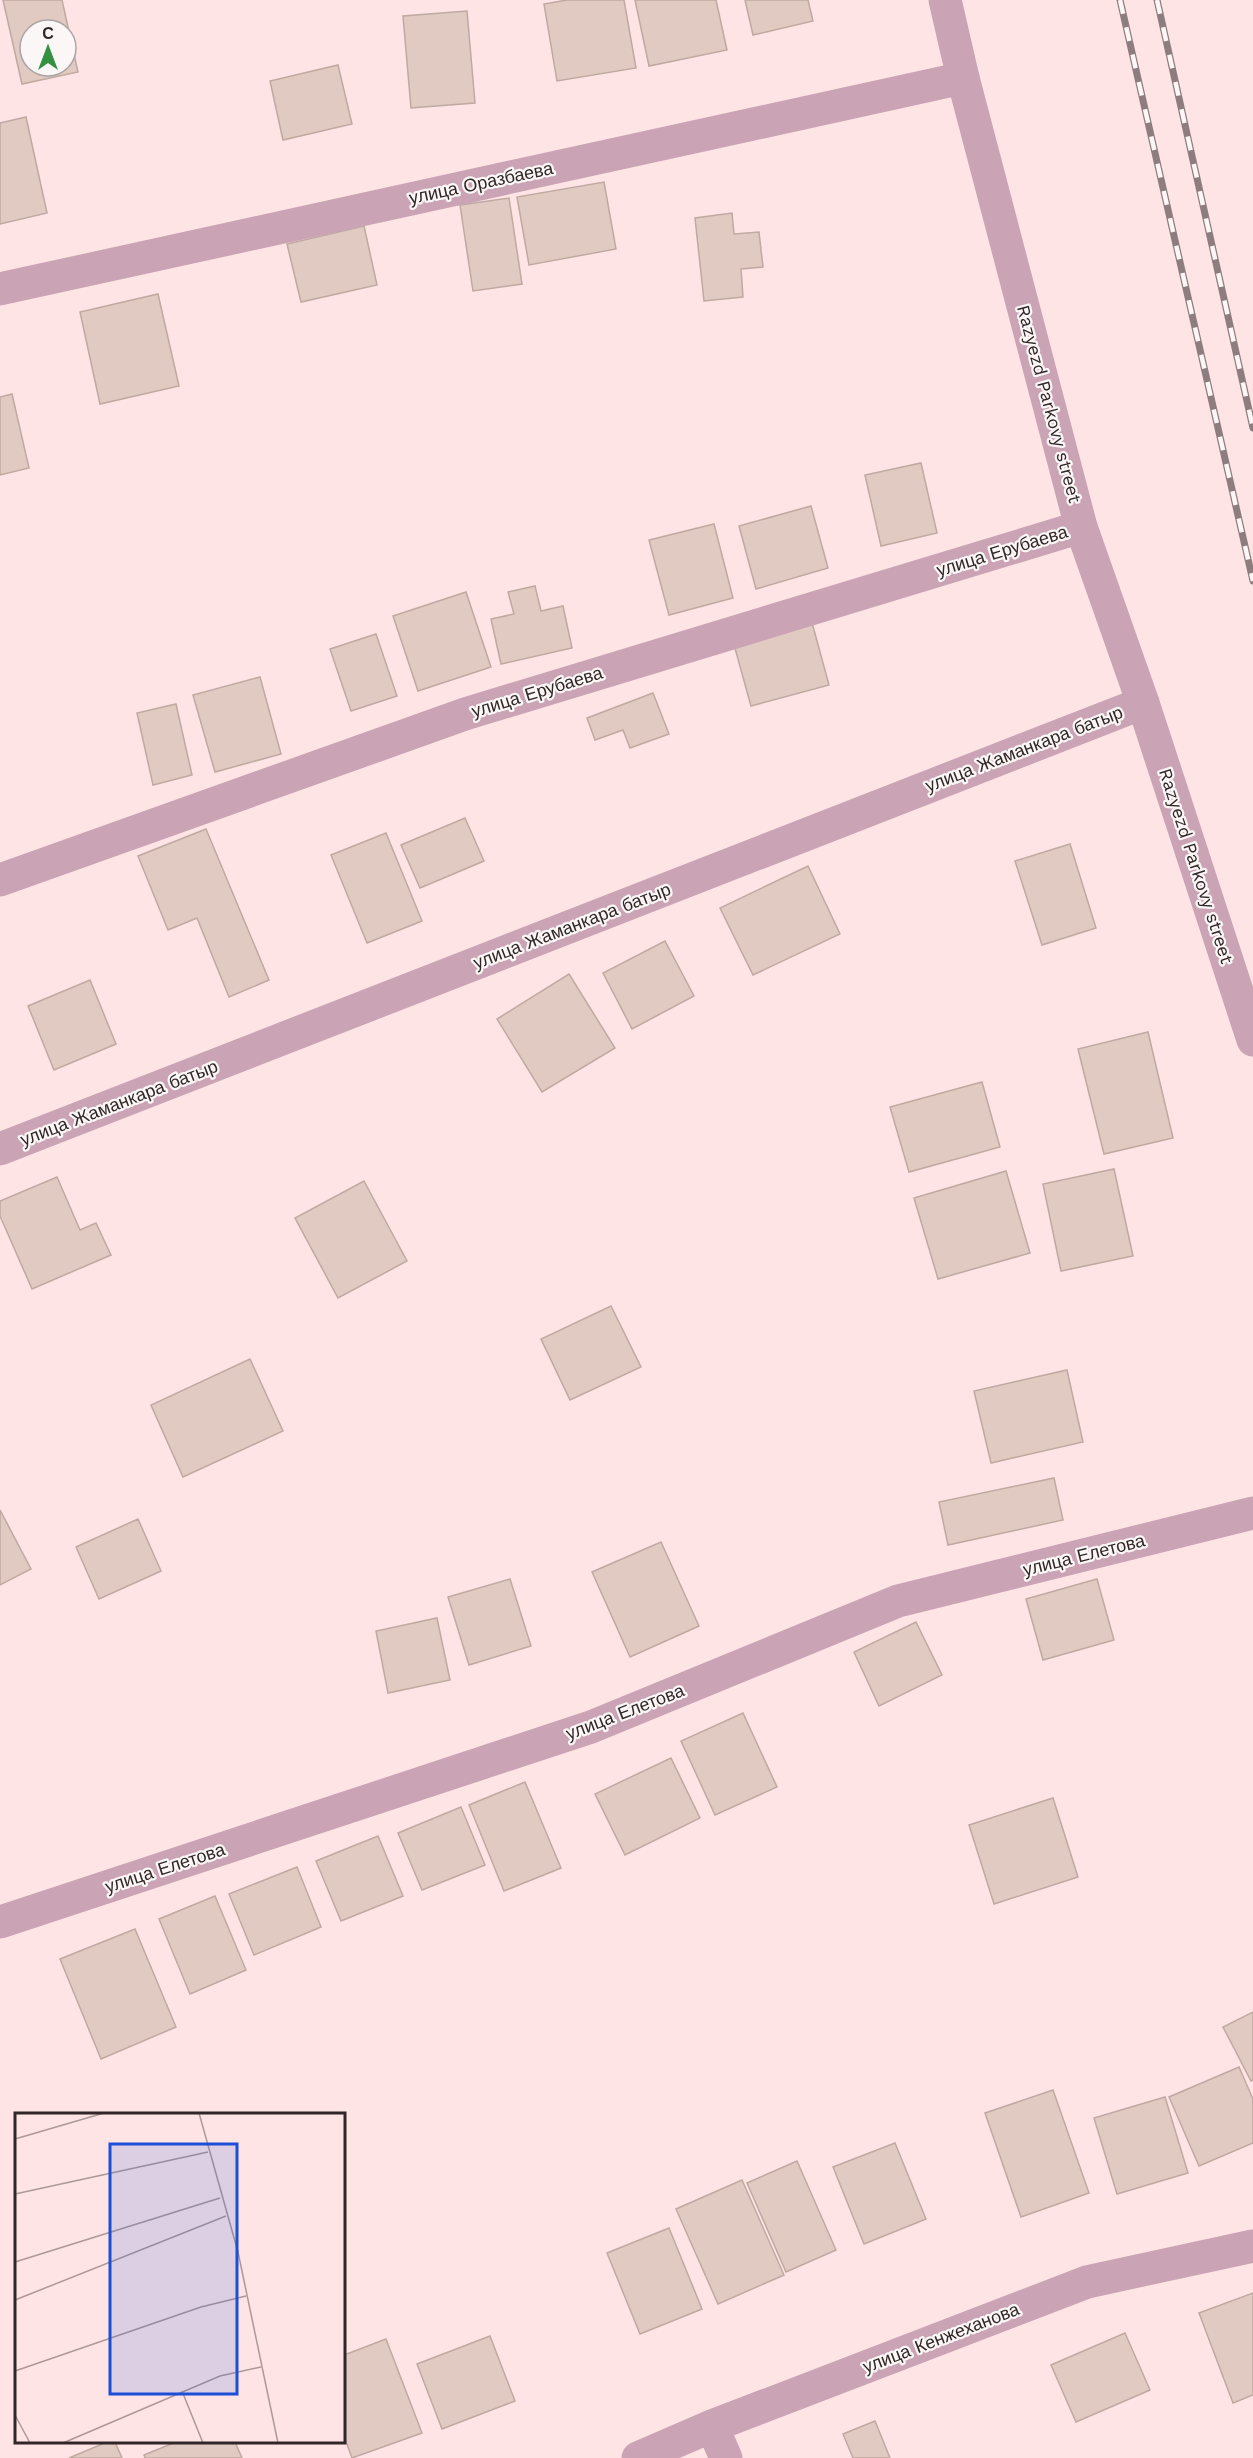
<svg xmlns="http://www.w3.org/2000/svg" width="1253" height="2458" font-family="'Work Sans',sans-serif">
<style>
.building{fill:#e1cac2;stroke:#bfa9a1;stroke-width:1.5;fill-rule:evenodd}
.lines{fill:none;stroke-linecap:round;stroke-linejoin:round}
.minor{stroke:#caa3b5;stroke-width:33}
.rail-casing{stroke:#8e7d7e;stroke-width:7}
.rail{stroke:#fcf7f7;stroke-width:4.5;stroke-dasharray:14;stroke-linecap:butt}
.labels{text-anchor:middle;stroke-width:4.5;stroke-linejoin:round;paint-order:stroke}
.street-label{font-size:18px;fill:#312728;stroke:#fcf7f7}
.inset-road{fill:none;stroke:#ac9899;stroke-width:1.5}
.view{fill:#1d4ed8;fill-opacity:0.15;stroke:#1d4ed8;stroke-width:3}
.inset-edge{fill:none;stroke:#312728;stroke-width:3}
</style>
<rect width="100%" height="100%" fill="#fee4e5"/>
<!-- building -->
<g class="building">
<path d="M3 0H62L78 72 22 84ZM30 30H66V66H30Z"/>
<polygon points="567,0 624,0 636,68 557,81 544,4"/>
<polygon points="635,0 716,0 727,50 649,66"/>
<polygon points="745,0 808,0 813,21 753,35"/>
<polygon points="467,11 475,103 411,108 403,16"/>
<polygon points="338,65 352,124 283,140 270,81"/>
<polygon points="26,117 47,213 0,224 0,123"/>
<polygon points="604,182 616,249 529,265 517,197"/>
<polygon points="509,198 522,284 473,291 460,205"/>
<polygon points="732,213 734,234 759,232 763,267 741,269 743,297 704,301 695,218"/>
<polygon points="364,226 377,285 301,302 287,244"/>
<polygon points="158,294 179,386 100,404 80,312"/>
<polygon points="12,394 29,468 0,475 0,397"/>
<polygon points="921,463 937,533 881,546 865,475"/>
<polygon points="811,506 828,568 756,589 739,526"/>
<polygon points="714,524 733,598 669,615 649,540"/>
<polygon points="535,586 541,611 563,606 572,648 501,664 491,619 514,614 508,592"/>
<polygon points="466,592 491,667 418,691 393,616"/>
<polygon points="811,619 829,685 751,706 733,641"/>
<polygon points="376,634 397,696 351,711 330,649"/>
<polygon points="260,677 281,754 215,772 193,695"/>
<polygon points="653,693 669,734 630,748 623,730 595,740 587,718"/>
<polygon points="176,704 192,775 153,785 137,713"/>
<polygon points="465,818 484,861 420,888 401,845"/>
<polygon points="206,829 269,980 229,997 197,918 168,930 138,856"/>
<polygon points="386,833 422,921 367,943 331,855"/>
<polygon points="1070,844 1096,928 1042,945 1015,861"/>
<polygon points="808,866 840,934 753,975 720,908"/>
<polygon points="665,941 694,996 632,1029 603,973"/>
<polygon points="569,974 615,1048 542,1092 497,1019"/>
<polygon points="90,980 116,1044 54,1070 28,1006"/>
<polygon points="1148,1032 1173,1138 1104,1154 1078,1049"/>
<polygon points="982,1082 1000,1147 909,1172 890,1107"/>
<polygon points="1114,1169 1133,1256 1061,1271 1043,1184"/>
<polygon points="1006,1171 1030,1253 938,1279 914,1198"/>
<polygon points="57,1177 80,1230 96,1223 111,1255 32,1289 0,1216 0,1201"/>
<polygon points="364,1181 407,1261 338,1298 295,1218"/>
<polygon points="611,1306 641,1367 570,1400 541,1339"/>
<polygon points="250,1359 283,1431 183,1477 151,1405"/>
<polygon points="1067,1370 1083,1442 991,1463 974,1391"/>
<polygon points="1054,1478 1063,1520 948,1545 939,1502"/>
<polygon points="0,1510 31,1569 0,1585"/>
<polygon points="138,1519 161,1571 99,1599 76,1547"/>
<polygon points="661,1542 699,1626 630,1657 592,1572"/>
<polygon points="510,1579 531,1646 469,1665 448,1597"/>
<polygon points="1097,1579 1114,1640 1043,1660 1026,1599"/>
<polygon points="437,1618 450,1680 388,1693 376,1631"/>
<polygon points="916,1622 942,1675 879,1706 854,1652"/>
<polygon points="743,1713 777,1787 715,1815 681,1741"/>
<polygon points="671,1758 700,1818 625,1855 595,1794"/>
<polygon points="525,1782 561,1868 504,1891 469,1805"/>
<polygon points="1053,1798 1078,1877 994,1904 969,1825"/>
<polygon points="461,1807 485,1865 422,1890 398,1833"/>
<polygon points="378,1836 403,1896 341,1921 316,1861"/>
<polygon points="297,1867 321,1927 254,1955 229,1894"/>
<polygon points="215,1896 246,1970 190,1994 159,1919"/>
<polygon points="135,1929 176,2027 101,2059 60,1959"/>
<polygon points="1253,2012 1253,2080 1251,2081 1223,2027"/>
<polygon points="1239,2067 1253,2099 1253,2143 1199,2166 1169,2097"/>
<polygon points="1053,2090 1089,2193 1021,2217 985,2113"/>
<polygon points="1165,2097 1188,2173 1117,2194 1094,2118"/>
<polygon points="895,2143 926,2219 864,2244 833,2167"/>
<polygon points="797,2161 836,2250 786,2272 747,2183"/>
<polygon points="742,2180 784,2275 718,2304 676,2209"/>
<polygon points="669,2228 702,2309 640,2334 607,2253"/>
<polygon points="1253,2293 1253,2395 1233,2403 1199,2313"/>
<polygon points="1125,2333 1150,2390 1076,2422 1051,2365"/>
<polygon points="490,2336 515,2401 442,2429 417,2364"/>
<polygon points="386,2339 422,2433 352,2458 344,2436 344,2355"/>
<polygon points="875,2421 890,2458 853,2458 843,2434"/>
<polygon points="107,2442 115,2442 122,2458 69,2458"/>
<polygon points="176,2442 235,2442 242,2458 145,2458 144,2455"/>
</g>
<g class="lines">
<!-- minor -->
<g class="minor">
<polyline points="945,0 963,78 1081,527 1143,703 1253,1040"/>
<polyline points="0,289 963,78"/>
<polyline points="0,880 465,714 1081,527"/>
<polyline points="0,1149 1143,703"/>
<polyline points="0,1922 591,1727 898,1601 1253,1513"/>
<polyline points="712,2426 726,2458"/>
<polyline points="638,2458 712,2426 1087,2282 1253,2246"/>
</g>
<defs>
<g id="rail">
<polyline points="1120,0 1253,581"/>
<polyline points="1157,0 1253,428"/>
</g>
</defs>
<!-- rail casing -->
<use href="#rail" class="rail-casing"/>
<!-- rail -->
<use href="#rail" class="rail"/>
</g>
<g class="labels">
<!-- street labels -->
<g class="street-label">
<text transform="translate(481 183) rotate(-12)" y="6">улица Оразбаева</text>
<text transform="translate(1049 404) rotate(75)" y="6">Razyezd Parkovy street</text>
<text transform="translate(1002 551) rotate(-17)" y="6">улица Ерубаева</text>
<text transform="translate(537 692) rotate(-17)" y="6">улица Ерубаева</text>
<text transform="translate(1024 749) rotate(-21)" y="6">улица Жаманкара батыр</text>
<text transform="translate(1196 866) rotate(72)" y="6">Razyezd Parkovy street</text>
<text transform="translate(572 926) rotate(-21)" y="6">улица Жаманкара батыр</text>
<text transform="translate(119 1103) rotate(-21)" y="6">улица Жаманкара батыр</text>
<text transform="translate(1084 1555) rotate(-14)" y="6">улица Елетова</text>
<text transform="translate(625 1712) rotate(-21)" y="6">улица Елетова</text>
<text transform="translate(165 1868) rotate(-18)" y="6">улица Елетова</text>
<text transform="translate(941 2338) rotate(-21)" y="6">улица Кенжеханова</text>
</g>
</g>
<!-- overview -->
<g transform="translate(15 2113)">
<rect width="330" height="330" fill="#fee4e5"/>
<path class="inset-road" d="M184 0 223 139 263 330M0 26 89 0M0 81 193 39M0 149 205 85M0 187 211 103M0 258 186 194 231 183M167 278 188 330M0 302 15 330M48 330 205 263 246 254"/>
<path class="view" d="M95 31H222V281H95Z"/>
<rect width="330" height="330" class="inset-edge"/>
</g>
<!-- north arrow -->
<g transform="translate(48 48)"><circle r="28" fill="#fcf7f7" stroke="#aba4a4" stroke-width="1.5"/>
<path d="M0-4.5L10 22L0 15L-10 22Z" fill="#359042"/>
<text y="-9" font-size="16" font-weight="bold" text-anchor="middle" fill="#312728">С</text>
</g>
</svg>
